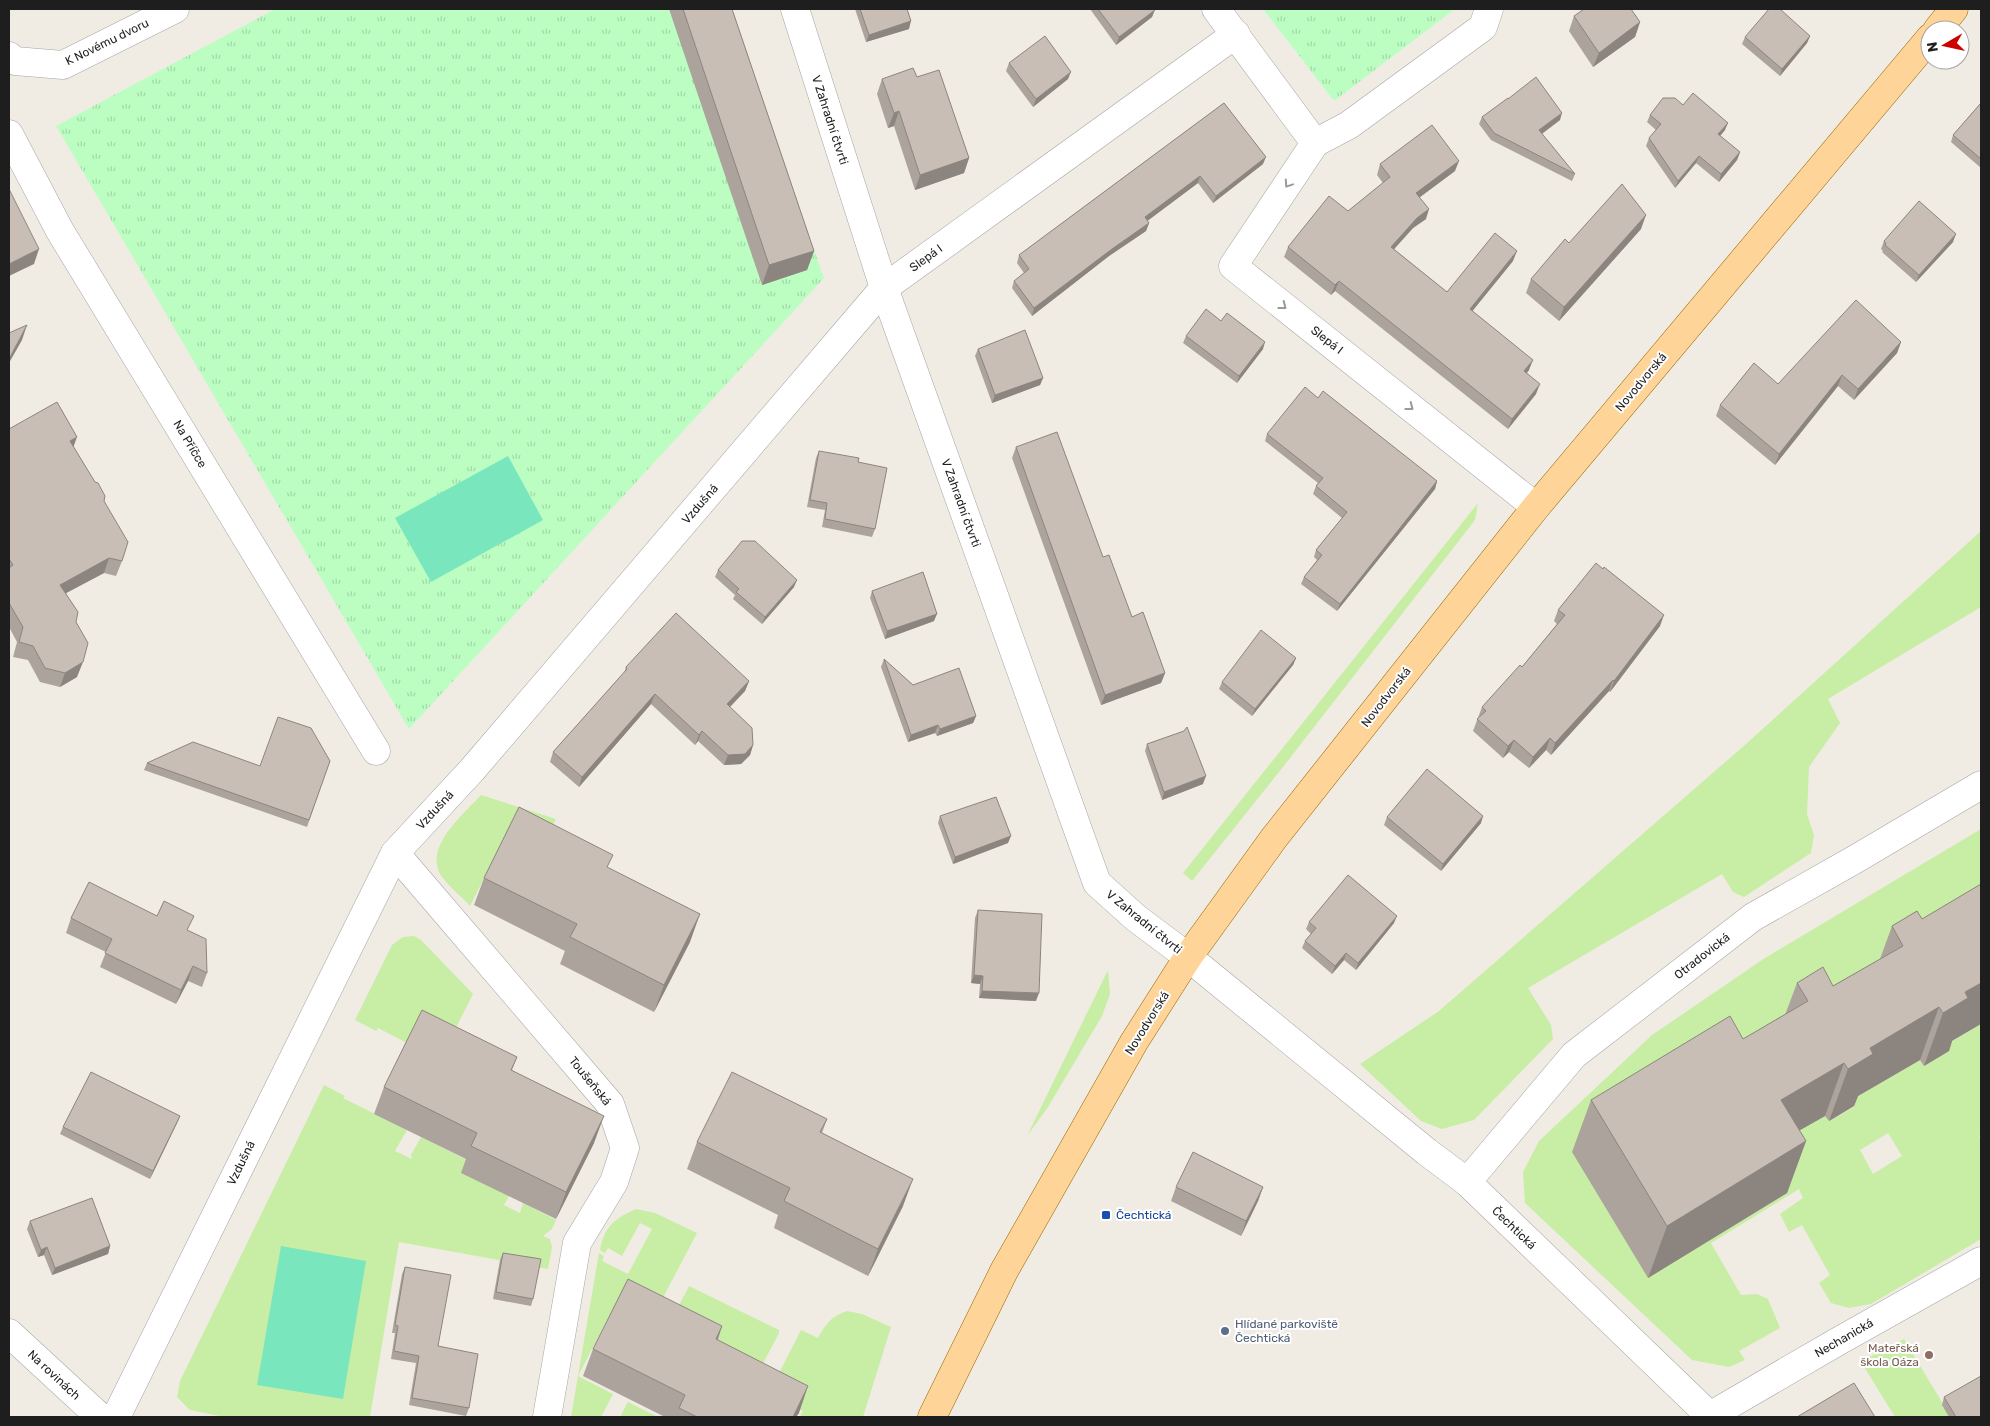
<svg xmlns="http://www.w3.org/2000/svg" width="1990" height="1426" font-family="Rubik,sans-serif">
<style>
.grass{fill:#c7eea4;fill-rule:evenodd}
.park{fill:url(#park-tufts)}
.pitch{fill:#7ae6be}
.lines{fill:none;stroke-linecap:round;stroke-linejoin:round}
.minor-casing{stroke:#a5a5a5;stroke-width:29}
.major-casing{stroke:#976800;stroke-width:29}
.minor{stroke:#fff;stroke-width:28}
.major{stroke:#ffd498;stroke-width:28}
.wall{fill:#aca39d}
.shaded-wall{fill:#8c857f}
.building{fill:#c8beb6;stroke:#8c857f}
.oneway{stroke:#9a9a9a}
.transit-dot{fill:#1a4fb4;stroke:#fff;stroke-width:2}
.service-dot{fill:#5c6f8a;stroke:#fff;stroke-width:2}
.education-dot{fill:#8d6e63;stroke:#fff;stroke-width:2}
.labels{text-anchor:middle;stroke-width:4;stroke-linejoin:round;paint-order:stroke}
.street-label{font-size:12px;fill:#1e1e1e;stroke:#fff}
.transit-label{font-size:12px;fill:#164399;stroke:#fff;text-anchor:start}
.service-label{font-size:12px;fill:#4e5e75;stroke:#fff;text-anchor:start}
.education-label{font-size:12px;fill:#785e54;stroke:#fff;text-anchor:end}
</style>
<defs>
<pattern id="park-tufts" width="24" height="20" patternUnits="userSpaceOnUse" patternTransform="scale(1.25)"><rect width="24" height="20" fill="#bcfec2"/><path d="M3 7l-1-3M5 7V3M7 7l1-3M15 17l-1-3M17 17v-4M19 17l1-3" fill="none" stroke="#a1d9a6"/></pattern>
</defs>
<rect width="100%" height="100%" fill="#f0ece3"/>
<!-- grass -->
<g class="grass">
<polygon points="1478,503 1475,520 1283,767 1192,881 1183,873"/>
<polygon points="1981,531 1981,607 1828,699 1840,723 1809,767 1807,814 1814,835 1811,853 1744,897 1733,892 1722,874 1528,988 1551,1025 1553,1039 1474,1120 1442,1129 1421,1121 1360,1064 1439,1011 1746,744"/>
<path d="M481 795 556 819 547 838 507 833 470 906C461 896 447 885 440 874 425 845 464 814 481 795Z"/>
<path d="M1981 829V924L1760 1149 1825 1116 1829 1121 1854 1107 1851 1100 1920 1060 1924 1066 1949 1051 1946 1045 1981 1024V1134L1979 1136 1981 1141V1239L1871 1304 1849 1308 1831 1303 1819 1283 1830 1275 1802 1225 1789 1232 1780 1214 1803 1198 1799 1189 1711 1243 1741 1295 1757 1294 1768 1299 1780 1328 1739 1351 1745 1360 1729 1367 1692 1360 1525 1203 1523 1172 1539 1141 1652 1035 1765 958ZM1888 1133 1902 1156 1873 1174 1860 1150Z"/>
<polygon points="414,936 421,940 473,994 443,1053 409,1044 378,1028 376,1031 355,1020 392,945 403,937"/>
<polygon points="1108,970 1110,994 1102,1016 1048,1107 1027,1136"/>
<polygon points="324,1085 345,1096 343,1098 407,1130 395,1151 412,1159 411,1155 421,1137 467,1160 509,1196 504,1205 520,1213 523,1203 556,1220 552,1229 543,1236 550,1239 552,1247 548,1269 399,1242 370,1417 225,1417 190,1410 177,1397 180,1381"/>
<path d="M636 1209 655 1213 697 1233 657 1309 617 1301 578 1376 613 1394 601 1417H571L599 1253 604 1256 602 1261 628 1274 652 1229 640 1223 622 1256 608 1248 605 1253 600 1250C604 1227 615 1218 636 1209Z"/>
<polygon points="689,1286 779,1330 779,1333 757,1375 673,1317"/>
<path d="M847 1311 862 1314 891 1327 863 1417H800L803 1411 772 1394 774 1383 801 1330 818 1338C826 1323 832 1316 847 1311Z"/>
<polygon points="1904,1339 1943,1404 1942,1405 1949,1417 1895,1417 1863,1365 1866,1359 1875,1354 1876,1355"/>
<polygon points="628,1402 658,1417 620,1417"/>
</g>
<!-- park -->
<g class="park">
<polygon points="275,9 728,9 824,278 409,729 56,126"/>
<polygon points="1263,9 1455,9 1334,101"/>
</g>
<!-- pitch -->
<g class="pitch">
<polygon points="508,456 543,520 431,582 395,518"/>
<polygon points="281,1246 366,1261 343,1399 257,1385"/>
</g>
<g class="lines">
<defs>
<g id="minor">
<polyline points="795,9 884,288 1097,883 1136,918 1188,957 1427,1152 1467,1182 1711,1417"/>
<polyline points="1216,9 1315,143 1349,125 1483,27 1489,9"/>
<polyline points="9,56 15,61 63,65 175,9"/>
<polyline points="9,134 60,231 376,751"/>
<polyline points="1315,143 1233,266 1536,507"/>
<polyline points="395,853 610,1104 625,1148 614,1182 577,1243 547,1417"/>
<polyline points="1467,1182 1574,1055 1753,917 1854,860 1981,785"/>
<polyline points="9,1333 100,1417"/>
<polyline points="116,1417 395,853 472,770 884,288 1236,34"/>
<polyline points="1708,1417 1837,1342 1981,1261"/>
</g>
<g id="major">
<polyline points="1937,30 1954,9"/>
<polyline points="932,1417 1004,1271 1134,1042 1188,957 1274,838 1536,507 1930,38"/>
</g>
</defs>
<!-- minor casing -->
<use href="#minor" class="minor-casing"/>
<!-- major casing -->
<use href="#major" class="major-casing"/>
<!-- minor -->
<use href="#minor" class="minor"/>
<!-- major -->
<use href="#major" class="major"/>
</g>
<!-- wall -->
<g class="wall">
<polygon points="669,9 732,9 814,251 807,270 762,285"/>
<polygon points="855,9 907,9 909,29 866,42"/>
<polygon points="1090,9 1154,9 1152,17 1116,45"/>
<polygon points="1574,16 1640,22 1635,37 1593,67 1569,31"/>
<polygon points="1810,36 1807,43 1780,76 1742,44 1745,37"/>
<polygon points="1009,63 1068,79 1033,107 1006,71"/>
<polygon points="917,77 969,158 964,173 915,190 894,126 888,128 877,94 882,79"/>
<polygon points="1508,99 1560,120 1542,134 1575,174 1572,181 1491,140 1479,124 1482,117"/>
<polygon points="1224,103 1263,164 1213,203 1198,183 1147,221 1149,223 1146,231 1109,256 1032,316 1012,288 1014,281 1024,273 1017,263 1019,255"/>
<polygon points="1981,103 1981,168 1951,142 1953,135"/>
<polygon points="1683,105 1725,130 1720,136 1740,152 1737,160 1719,182 1696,163 1675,188 1646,146 1649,138 1656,130 1647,122 1650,115"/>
<polygon points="1380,164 1455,171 1420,197 1426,219 1413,228 1394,249 1447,292 1513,261 1472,311 1529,370 1527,373 1536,394 1508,429 1335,291 1331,295 1284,257 1288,247 1348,211 1383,183 1377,175"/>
<polygon points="1641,229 1559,321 1526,293 1531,279 1569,243"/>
<polygon points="1884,241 1953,242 1916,282 1882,252 1883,251 1881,249"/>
<polygon points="1221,321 1263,349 1237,383 1183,343 1186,336"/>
<polygon points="1901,342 1897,353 1854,400 1838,386 1775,465 1716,416 1720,405 1778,384"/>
<polygon points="978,349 1043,378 1040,385 992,403 975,356"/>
<polygon points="1318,398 1437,481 1435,489 1337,611 1301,584 1304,577 1317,560 1314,557 1316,550 1342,518 1313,494 1316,486 1318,483 1265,441 1267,434"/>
<polygon points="9,429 73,447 104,501 122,561 116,576 104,573 66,593 76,622 77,677 60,687 40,682 28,660 13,657 17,642 9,627"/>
<polygon points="1016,447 1132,617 1165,673 1161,683 1101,705 1012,458"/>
<polygon points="819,451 858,462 875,529 872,537 822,527 825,510 807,507 816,458"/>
<polygon points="718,570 794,587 762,624 733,599 735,595 715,577"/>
<polygon points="872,591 934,621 885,639 870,598"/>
<polygon points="1558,610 1660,626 1610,692 1609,691 1551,755 1546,750 1529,768 1509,752 1503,758 1473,731 1482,707 1522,667 1557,624 1554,621"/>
<polygon points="1296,658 1293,665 1252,716 1219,689 1222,682"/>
<polygon points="884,659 913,685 976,716 973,723 937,736 935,733 908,742 881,667"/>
<polygon points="626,667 749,681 745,691 730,707 753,745 750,755 741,764 724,765 698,741 695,745 651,704 579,787 550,762 553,752 624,673"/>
<polygon points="1184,731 1203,784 1162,800 1145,751 1147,744"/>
<polygon points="330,761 307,827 144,770 147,763 260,766"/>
<polygon points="940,816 1008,843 953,864 938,823"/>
<polygon points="1387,817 1481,823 1441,871 1384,825"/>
<polygon points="608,868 690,942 654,1012 560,964 565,951 474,905 484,878"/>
<polygon points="978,910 1036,1001 979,998 980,984 971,983 975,918"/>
<polygon points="1917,911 1952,1041 1949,1051 1924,1066 1920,1060 1858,1096 1854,1106 1829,1121 1825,1116 1799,1130 1806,1141 1787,1193 1648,1278 1572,1152 1591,1100 1743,1039 1785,1015 1797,983 1833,986 1880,959 1892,926"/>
<polygon points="71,918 188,931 207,973 202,987 188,981 176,1004 100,967 106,952 66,933"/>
<polygon points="1309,922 1394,923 1356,970 1344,960 1332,974 1302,948 1305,941 1311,934 1306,929"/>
<polygon points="517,1057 512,1070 594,1143 556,1219 461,1173 466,1159 374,1114 384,1087"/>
<polygon points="180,1116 177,1123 150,1179 60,1134 63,1127"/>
<polygon points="827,1119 822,1133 903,1206 868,1276 774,1228 778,1215 687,1169 697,1142"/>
<polygon points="1176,1187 1263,1187 1258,1201 1241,1236 1171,1201"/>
<polygon points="30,1221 110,1246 108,1254 52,1275 44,1255 38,1257 27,1229"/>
<polygon points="503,1253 533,1299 531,1306 493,1299 500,1260"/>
<polygon points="405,1267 438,1346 469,1408 466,1416 409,1405 416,1363 391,1359 395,1333 392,1333 402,1274"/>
<polygon points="722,1326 718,1340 799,1413 796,1417 665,1417 583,1376 593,1349"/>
<polygon points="1944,1397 1981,1417 1949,1417 1942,1405"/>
</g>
<!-- shaded-wall -->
<g class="shaded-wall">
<polygon points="1155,10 1152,17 1116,45 1119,37"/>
<polygon points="911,21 909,29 866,42 869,35"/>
<polygon points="1640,22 1635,37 1593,67 1599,53"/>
<polygon points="1810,36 1807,43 1780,76 1782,69"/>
<polygon points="1071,72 1068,79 1033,107 1036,99"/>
<polygon points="899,111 894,126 888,128 894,113"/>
<polygon points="1562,113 1560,120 1536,138 1539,130"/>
<polygon points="1728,123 1725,130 1715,142 1718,134"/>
<polygon points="1740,152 1737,160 1719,182 1721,174"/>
<polygon points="1699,156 1696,163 1675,188 1678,181"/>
<polygon points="1266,157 1263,164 1213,203 1216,196"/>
<polygon points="969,158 964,173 915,190 920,175"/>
<polygon points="1459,161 1455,171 1412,203 1416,193"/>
<polygon points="1200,176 1198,183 1142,225 1145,217"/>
<polygon points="1429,209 1426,219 1413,228 1387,257 1391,247 1417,218"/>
<polygon points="1646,215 1641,229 1559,321 1564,307"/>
<polygon points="1149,223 1146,231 1109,256 1032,316 1034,308 1112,249"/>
<polygon points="1956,234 1953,242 1916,282 1919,275"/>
<polygon points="39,249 34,264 9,276 9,264"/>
<polygon points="814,251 807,270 762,285 769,265"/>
<polygon points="1517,251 1513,261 1466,319 1470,309"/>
<polygon points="1339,281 1335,291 1331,295 1335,285"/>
<polygon points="27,325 22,340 9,363 9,359"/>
<polygon points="1265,342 1263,349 1237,383 1239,376"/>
<polygon points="1901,342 1897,353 1854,400 1858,389"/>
<polygon points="1533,360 1529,370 1520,381 1524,371"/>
<polygon points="1842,375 1838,386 1775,465 1779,454"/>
<polygon points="1043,378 1040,385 992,403 995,395"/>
<polygon points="1540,384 1536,394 1508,429 1512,419"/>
<polygon points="77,437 72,451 70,441"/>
<polygon points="1437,481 1435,489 1337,611 1340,604"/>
<polygon points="109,558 104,573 55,599 60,585"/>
<polygon points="797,580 794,587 762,624 765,617"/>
<polygon points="937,614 934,621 885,639 887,631"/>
<polygon points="1664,615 1660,626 1610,692 1614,681"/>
<polygon points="1296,658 1293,665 1252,716 1255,709"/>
<polygon points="83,662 77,677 60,687 65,673"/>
<polygon points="1165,673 1161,683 1101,705 1105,695"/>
<polygon points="1613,680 1609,691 1551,755 1555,743"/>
<polygon points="749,681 745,691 723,714 727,704"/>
<polygon points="655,694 651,704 579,787 582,777"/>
<polygon points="976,716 973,723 937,736 940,729"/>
<polygon points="938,725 935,733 908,742 911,735"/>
<polygon points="702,731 698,741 695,745 699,735"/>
<polygon points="1550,738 1546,750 1529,768 1533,757"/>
<polygon points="1514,740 1509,752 1503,758 1508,746"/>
<polygon points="753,745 750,755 741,764 724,765 728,755"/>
<polygon points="1206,776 1203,784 1162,800 1164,792"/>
<polygon points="1483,816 1481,823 1441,871 1443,864"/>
<polygon points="1011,836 1008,843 953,864 955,857"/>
<polygon points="700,914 690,942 654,1012 664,985"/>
<polygon points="1397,916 1394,923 1356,970 1358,963"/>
<polygon points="1346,953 1344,960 1332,974 1335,966"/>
<polygon points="193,966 188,981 176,1004 181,990"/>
<polygon points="974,975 983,976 980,984 971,983"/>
<polygon points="1981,983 1981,1024 1952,1041 1949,1051 1924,1066 1943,1013 1965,992"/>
<polygon points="982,991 1039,993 1036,1001 979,998"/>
<polygon points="1939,1007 1920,1060 1858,1096 1854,1106 1829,1121 1848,1069 1870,1048"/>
<polygon points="1844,1063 1825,1116 1762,1152 1781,1100"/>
<polygon points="180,1116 177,1123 150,1179 153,1171"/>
<polygon points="604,1116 594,1143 556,1219 566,1192"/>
<polygon points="1806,1141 1787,1193 1648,1278 1667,1226"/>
<polygon points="913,1179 903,1206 868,1276 878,1249"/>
<polygon points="1263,1187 1258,1201 1241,1236 1246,1221"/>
<polygon points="110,1246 108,1254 52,1275 55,1268"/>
<polygon points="47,1247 44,1255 38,1257 41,1250"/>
<polygon points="722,1326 712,1353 716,1339"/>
<polygon points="808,1386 799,1413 796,1417 793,1417"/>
</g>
<!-- building -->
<g class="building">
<polygon points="683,9 732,9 814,251 769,265"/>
<polygon points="860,9 907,9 911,21 869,35"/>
<polygon points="1098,9 1154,9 1155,10 1119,37"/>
<polygon points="1584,9 1631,9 1640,22 1599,53 1574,16"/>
<polygon points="1769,9 1780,9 1810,36 1782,69 1745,37"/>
<polygon points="1045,36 1071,72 1036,99 1009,63"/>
<polygon points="913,68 917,77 939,70 969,158 920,175 899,111 894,113 882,79"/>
<polygon points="1536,77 1562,113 1539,130 1575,174 1494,133 1482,117 1508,98 1508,99"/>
<polygon points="1693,93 1728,123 1718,134 1740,152 1721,174 1699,156 1678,181 1649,138 1661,124 1650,115 1663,98 1675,98 1683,105"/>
<polygon points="1224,103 1266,157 1216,196 1200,176 1145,217 1149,223 1112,249 1034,308 1014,281 1029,269 1019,255"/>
<polygon points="1981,103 1981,159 1953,135"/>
<polygon points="1432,125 1459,161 1416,193 1429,209 1417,218 1391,247 1447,292 1495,233 1517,251 1470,309 1533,360 1524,371 1540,384 1512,419 1339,281 1335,285 1288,247 1329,196 1348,211 1390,177 1380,164"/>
<polygon points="1622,184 1646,215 1564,307 1531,279 1565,239 1569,243"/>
<polygon points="9,189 39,249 9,264"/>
<polygon points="1919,201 1956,234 1919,275 1885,245 1886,244 1884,241"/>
<polygon points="1856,300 1901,342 1858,389 1842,375 1779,454 1720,405 1754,363 1778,384"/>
<polygon points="1206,309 1221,321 1227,313 1265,342 1239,376 1186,336"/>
<polygon points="27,325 9,359 9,333"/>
<polygon points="1025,330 1043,378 995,395 978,349"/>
<polygon points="1305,387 1318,398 1323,391 1437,481 1340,604 1304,577 1322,555 1316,550 1347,512 1316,486 1323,478 1267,434"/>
<polygon points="57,402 77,437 70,441 95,482 98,483 105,496 104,501 128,542 122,561 109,558 60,585 78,612 76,622 88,643 83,662 65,673 45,668 33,646 19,642 23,627 9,603 9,568 13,565 9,559 9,429"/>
<polygon points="1057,432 1103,557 1109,555 1132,617 1143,612 1165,673 1105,695 1016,447"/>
<polygon points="819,451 859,458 858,462 887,468 875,529 825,519 827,503 810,500"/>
<polygon points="742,541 755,541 797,580 765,617 736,592 739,589 718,570"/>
<polygon points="1596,563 1603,569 1604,567 1664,615 1614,681 1613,680 1555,743 1550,738 1533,757 1514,740 1508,746 1477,719 1486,711 1482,707 1520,665 1522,667 1565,615 1558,610"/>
<polygon points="923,572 937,614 887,631 872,591"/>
<polygon points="676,613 749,681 727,704 752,728 753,745 745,754 728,755 702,731 699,735 655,694 582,777 553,752 627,669 626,667"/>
<polygon points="1261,630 1296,658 1255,709 1222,682"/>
<polygon points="884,659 913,685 959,668 976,716 940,729 938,725 911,735"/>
<polygon points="278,717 311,728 330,761 309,820 147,763 193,742 260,766"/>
<polygon points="1187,727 1206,776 1164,792 1147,744 1184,731"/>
<polygon points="1427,769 1483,816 1443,864 1387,817"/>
<polygon points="996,797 1011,836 955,857 940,816"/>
<polygon points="519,807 613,855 607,867 700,914 664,985 570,937 577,924 484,878"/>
<polygon points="1348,875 1397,916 1358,963 1346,953 1335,966 1305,941 1316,928 1309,922"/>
<polygon points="89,882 157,916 164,901 194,916 187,930 206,939 207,973 193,966 181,990 105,953 112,939 71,918"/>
<polygon points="1981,884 1981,983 1965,992 1968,998 1943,1013 1939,1007 1870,1048 1873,1054 1848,1069 1844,1063 1781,1100 1806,1141 1667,1226 1591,1100 1730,1016 1743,1039 1808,1001 1797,983 1823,967 1833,986 1903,946 1892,926 1917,911 1922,919"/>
<polygon points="978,910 1042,914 1039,993 982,991 983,976 974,975"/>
<polygon points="422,1010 517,1057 511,1070 604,1116 566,1192 471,1146 477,1133 384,1087"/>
<polygon points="91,1072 180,1116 153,1171 63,1127"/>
<polygon points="732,1072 827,1119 820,1132 913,1179 878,1249 784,1201 790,1188 697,1142"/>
<polygon points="1193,1152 1263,1187 1246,1221 1176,1187"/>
<polygon points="92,1198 110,1246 55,1268 47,1247 41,1250 30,1221"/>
<polygon points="503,1253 541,1259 533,1299 496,1292"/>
<polygon points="405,1267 451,1275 438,1346 478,1354 469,1408 412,1398 419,1356 394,1351 398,1326 395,1325"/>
<polygon points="628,1279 722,1326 716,1339 808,1386 793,1417 697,1417 679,1408 685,1395 593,1349"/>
<polygon points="1981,1376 1981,1417 1956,1417 1944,1397"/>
<polygon points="1854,1383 1875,1417 1797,1417"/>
</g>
<!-- one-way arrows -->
<defs><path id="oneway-chevron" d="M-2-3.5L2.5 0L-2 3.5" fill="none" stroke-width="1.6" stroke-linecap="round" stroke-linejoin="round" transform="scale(1.25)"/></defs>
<g class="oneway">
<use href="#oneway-chevron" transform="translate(1288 184) rotate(124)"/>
<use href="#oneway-chevron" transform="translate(1283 306) rotate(38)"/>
<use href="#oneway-chevron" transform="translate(1410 407) rotate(38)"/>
</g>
<!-- markers -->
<rect class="transit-dot" x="1101" y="1210" width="10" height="10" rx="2.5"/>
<circle class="service-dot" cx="1225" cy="1331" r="5"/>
<circle class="education-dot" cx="1929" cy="1355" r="5"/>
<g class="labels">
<!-- street labels -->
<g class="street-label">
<text transform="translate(107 42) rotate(-26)" y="4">K Novému dvoru</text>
<text transform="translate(830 120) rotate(72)" y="4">V Zahradní čtvrti</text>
<text transform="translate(926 258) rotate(-36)" y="4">Slepá I</text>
<text transform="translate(1327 340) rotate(38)" y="4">Slepá I</text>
<text transform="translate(1641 382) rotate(-50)" y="4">Novodvorská</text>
<text transform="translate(190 444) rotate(59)" y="4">Na Příčce</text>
<text transform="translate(961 503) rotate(70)" y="4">V Zahradní čtvrti</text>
<text transform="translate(700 504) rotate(-49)" y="4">Vzdušná</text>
<text transform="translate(1386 697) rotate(-52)" y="4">Novodvorská</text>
<text transform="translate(435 810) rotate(-47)" y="4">Vzdušná</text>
<text transform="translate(1144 922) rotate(39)" y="4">V Zahradní čtvrti</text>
<text transform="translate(1702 956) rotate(-38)" y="4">Otradovická</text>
<text transform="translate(1147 1023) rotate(-58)" y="4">Novodvorská</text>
<text transform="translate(590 1081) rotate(51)" y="4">Toušeňská</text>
<text transform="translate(241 1163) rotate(-64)" y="4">Vzdušná</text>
<text transform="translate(1514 1228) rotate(44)" y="4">Čechtická</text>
<text transform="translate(1844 1338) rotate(-30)" y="4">Nechanická</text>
<text transform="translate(54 1375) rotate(43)" y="4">Na rovinách</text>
</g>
<!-- transit labels -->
<g class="transit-label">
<text x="1116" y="1219">Čechtická</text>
</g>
<!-- service labels -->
<g class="service-label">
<text x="1235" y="1328">Hlídané parkoviště<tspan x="1235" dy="14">Čechtická</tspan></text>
</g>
<!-- education labels -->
<g class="education-label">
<text x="1919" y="1352">Mateřská<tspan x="1919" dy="14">škola Oáza</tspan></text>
</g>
</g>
<!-- border -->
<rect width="1990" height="1426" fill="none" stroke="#1e1e1e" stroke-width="20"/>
<!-- north arrow -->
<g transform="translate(1945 45) rotate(261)"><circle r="24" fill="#ffffff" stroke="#a5a5a5"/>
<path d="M0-4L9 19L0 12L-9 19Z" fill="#cb0300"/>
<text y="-8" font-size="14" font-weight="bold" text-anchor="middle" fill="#1e1e1e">N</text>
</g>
</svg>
